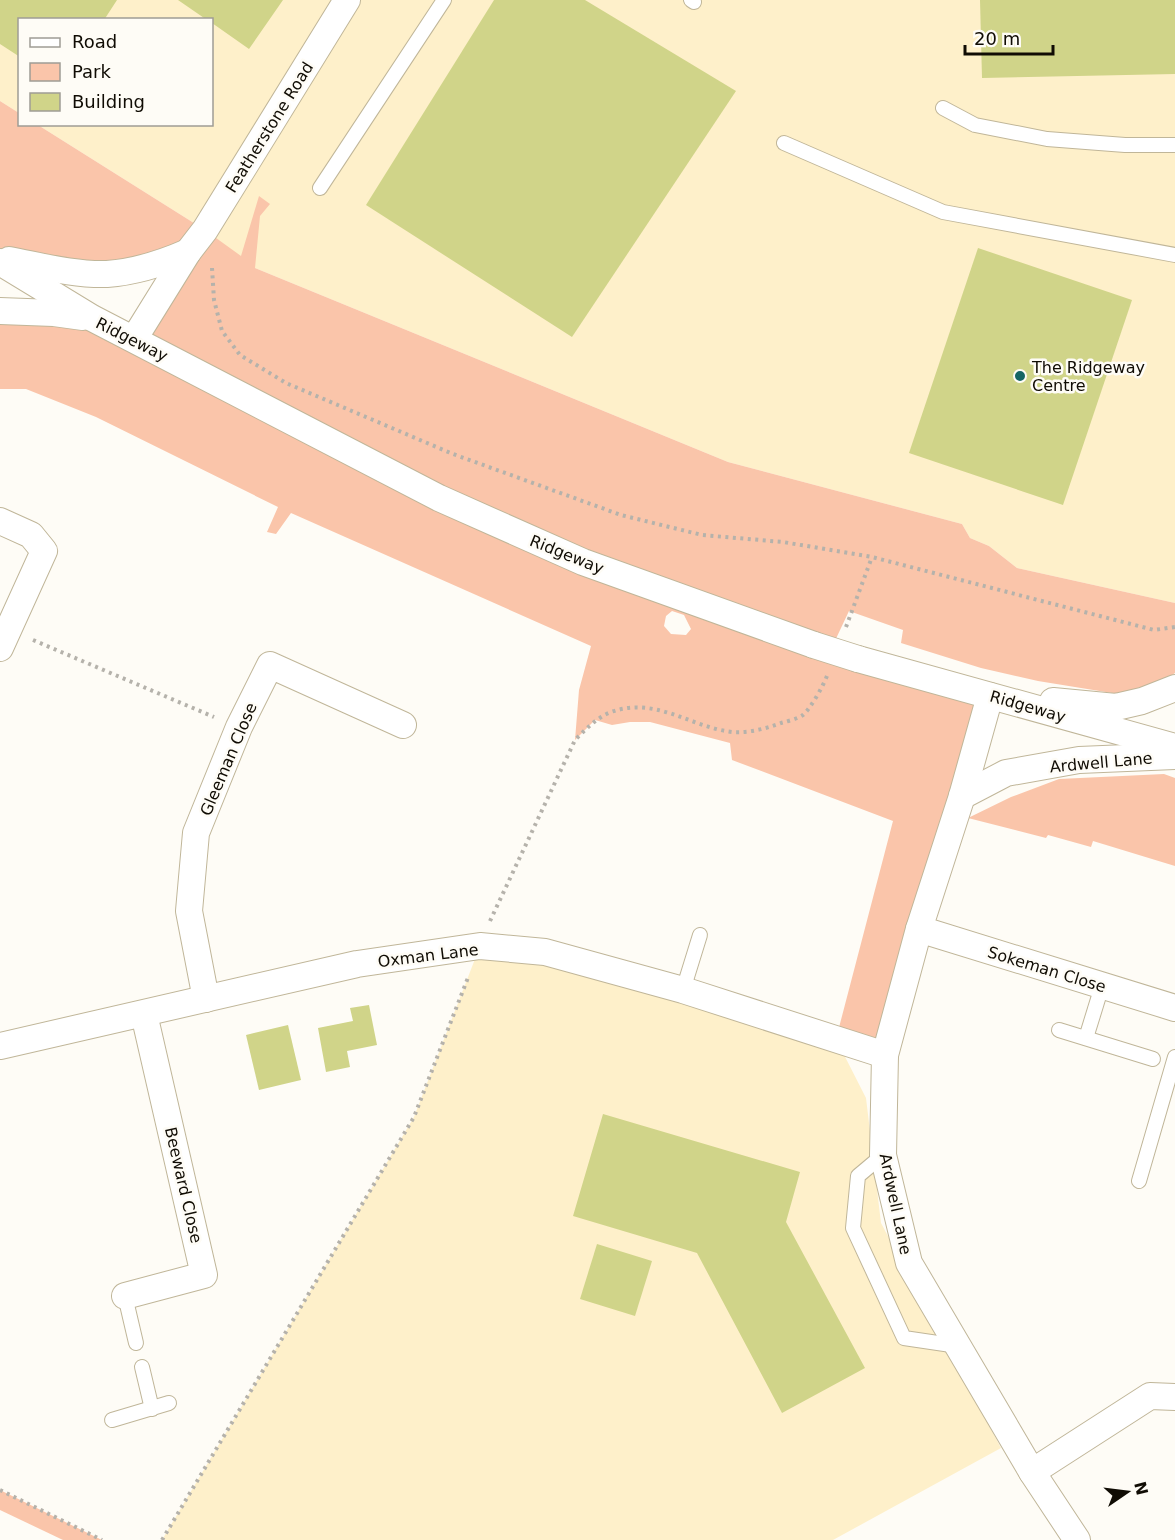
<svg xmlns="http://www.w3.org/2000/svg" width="1175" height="1540" font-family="'DejaVu Sans',sans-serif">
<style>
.built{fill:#fef0ca}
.green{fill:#fac5aa;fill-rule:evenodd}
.building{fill:#d0d489}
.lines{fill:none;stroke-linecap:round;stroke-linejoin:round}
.service-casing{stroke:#c0b699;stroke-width:16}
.minor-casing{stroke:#c0b699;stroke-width:28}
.path{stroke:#b5b2ab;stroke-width:4;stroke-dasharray:3 4.5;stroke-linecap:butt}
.service{stroke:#fff;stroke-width:14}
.minor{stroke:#fff;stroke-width:26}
.minor-bridge-casing{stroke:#c0b699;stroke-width:28;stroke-linecap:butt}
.minor-bridge{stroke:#fff;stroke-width:26}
.poi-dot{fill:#166564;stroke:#fefcf6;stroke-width:2}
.labels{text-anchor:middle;stroke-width:5;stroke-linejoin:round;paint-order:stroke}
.street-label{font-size:16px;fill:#100c04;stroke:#fefcf6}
.poi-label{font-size:16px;fill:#100c04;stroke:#fefcf6;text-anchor:start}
</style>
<rect width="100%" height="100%" fill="#fefcf6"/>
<!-- built -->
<g class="built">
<polygon points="0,0 1175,0 1175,603 1017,568 989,546 970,538 962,524 728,462 255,268 205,230 38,125 212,124 212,20 20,20 19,113 0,101"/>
<polygon points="480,946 836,1039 866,1098 881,1223 1001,1448 833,1540 162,1540 414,1117"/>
</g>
<!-- green -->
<g class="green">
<path d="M0 101 19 113 20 124 38 125 205 230 241 256 259 196 270 204 260 216 255 268 728 462 962 524 970 538 989 546 1017 568 1175 603V673L1155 687 1118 694 1038 681 981 668 901 643 903 630 849 611 833 645 990 696 885 1055 836 1039 893 821 732 760 730 743 650 722H630L612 725 595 720 575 740 579 690 591 646 291 513 276 534 267 532 278 507 96 417 26 389H0V311H13L134 339 187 253 108 274 0 259ZM672 611 684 615 691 629 686 635 671 634 664 626 666 616Z"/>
<polygon points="1164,774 1175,778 1175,866 1093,841 1091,847 1048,835 1046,838 968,818 1011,797 1059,779"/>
<polygon points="0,1490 102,1540 63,1540 0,1510"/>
</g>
<!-- building -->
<g class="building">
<polygon points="0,0 117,0 104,20 20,20 20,57 0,44"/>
<polygon points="178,0 283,0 249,49 212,23 212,20 207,20"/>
<polygon points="494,0 585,0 736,91 572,337 366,205"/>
<polygon points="980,0 1175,0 1175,74 982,78"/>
<polygon points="978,248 1132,300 1063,505 909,453"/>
<polygon points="369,1005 377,1045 347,1051 350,1067 326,1072 318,1028 353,1021 350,1008"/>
<polygon points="288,1025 301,1080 259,1090 246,1035"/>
<polygon points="603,1114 800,1172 786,1222 865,1368 782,1413 697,1253 573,1216"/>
<polygon points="597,1244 652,1261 635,1316 580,1299"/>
</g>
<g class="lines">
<defs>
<g id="service">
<polyline points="691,0 694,2"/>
<polyline points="943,108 975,125 1047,139 1125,145 1175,145"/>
<polyline points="784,143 943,212 1175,255"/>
<polyline points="320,188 444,0"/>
<polyline points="683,990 700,935"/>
<polyline points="1059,1030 1153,1059"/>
<polyline points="1086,1038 1102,986"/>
<polyline points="883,1155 858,1176 853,1228 904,1338 958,1346"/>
<polyline points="1139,1181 1175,1057"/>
<polyline points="125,1296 136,1343"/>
<polyline points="142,1367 152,1409"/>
<polyline points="112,1420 169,1403"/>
</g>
<g id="minor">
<path d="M9 260C41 266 74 275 107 274 134 272 163 263 188 252"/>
<polyline points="0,262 92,318 439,498 583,562 814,645"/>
<polyline points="0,311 54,313 83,317"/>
<polyline points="134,339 188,252 205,230 347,0"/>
<polyline points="0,521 31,535 44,551 0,648"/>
<polyline points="858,659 1175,747"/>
<polyline points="990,696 962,796 919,929 885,1055 883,1155 909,1263 1032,1472 1077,1540"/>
<polyline points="1053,701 1116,707 1142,701 1175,688"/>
<polyline points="962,796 1006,773 1079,760 1175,756"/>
<polyline points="919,929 1175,1008"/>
<polyline points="206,999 189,911 196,833 239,727 270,665 403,725"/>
<polyline points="0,1046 357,964 480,946 545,952 683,990 885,1055"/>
<polyline points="125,1296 204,1275 144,1014"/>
<polyline points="1032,1472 1150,1396 1175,1397"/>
</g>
</defs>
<!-- service casing -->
<use href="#service" class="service-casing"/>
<!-- minor casing -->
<use href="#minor" class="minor-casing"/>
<!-- path -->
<g class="path">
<polyline points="212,268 214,300 222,331 240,355 286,383 453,454 621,515 702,535 783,542 872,557 1154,630 1175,627"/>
<polyline points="846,627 872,557"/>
<polyline points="33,640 214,717"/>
<path d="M490 921 575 740C586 729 596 718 611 712 656 696 690 727 732 732 749 733 765 729 781 723 788 721 797 719 803 715 811 708 823 686 827 676"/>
<polyline points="0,1490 102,1540"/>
<polyline points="162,1540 414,1117 469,975"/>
</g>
<!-- service -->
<use href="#service" class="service"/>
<!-- minor -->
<use href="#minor" class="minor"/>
<defs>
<polyline id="minor-bridge" points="814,645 858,659"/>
</defs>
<!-- minor-bridge casing -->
<use href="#minor-bridge" class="minor-bridge-casing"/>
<!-- minor-bridge -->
<use href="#minor-bridge" class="minor-bridge"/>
</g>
<!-- markers -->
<circle class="poi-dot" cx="1020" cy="376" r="6"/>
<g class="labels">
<!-- street labels -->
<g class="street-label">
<text transform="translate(269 127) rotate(-58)" y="6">Featherstone Road</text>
<text transform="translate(132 339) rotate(27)" y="6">Ridgeway</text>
<text transform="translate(567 554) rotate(22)" y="6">Ridgeway</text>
<text transform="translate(1028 706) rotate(16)" y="6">Ridgeway</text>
<text transform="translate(228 759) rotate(-67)" y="6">Gleeman Close</text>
<text transform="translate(1101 762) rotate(-5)" y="6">Ardwell Lane</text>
<text transform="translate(428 955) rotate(-7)" y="6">Oxman Lane</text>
<text transform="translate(1047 969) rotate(17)" y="6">Sokeman Close</text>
<text transform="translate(184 1185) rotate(77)" y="6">Beeward Close</text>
<text transform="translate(896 1204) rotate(78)" y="6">Ardwell Lane</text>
</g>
<!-- poi labels -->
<g class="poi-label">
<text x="1032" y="373">The Ridgeway<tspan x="1032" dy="18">Centre</tspan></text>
</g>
</g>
<!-- legend -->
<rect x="18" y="18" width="195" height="108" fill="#fefcf6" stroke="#9f9c95" stroke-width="1.5"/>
<rect x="30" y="38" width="30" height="9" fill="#ffffff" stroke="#9f9c95" stroke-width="1.5"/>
<text x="72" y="48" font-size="18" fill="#100c04">Road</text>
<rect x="30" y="63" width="30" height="18" fill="#fac5aa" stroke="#9f9c95" stroke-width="1.5"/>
<text x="72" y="78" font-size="18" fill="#100c04">Park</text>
<rect x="30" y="93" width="30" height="18" fill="#d0d489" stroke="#9f9c95" stroke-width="1.5"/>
<text x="72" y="108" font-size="18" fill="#100c04">Building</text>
<!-- north arrow -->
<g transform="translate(1127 1492) rotate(76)" stroke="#fefcf6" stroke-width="4.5" paint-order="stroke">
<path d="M0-4.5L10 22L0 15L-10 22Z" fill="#100c04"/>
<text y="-9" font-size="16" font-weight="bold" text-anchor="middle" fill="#100c04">N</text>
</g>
<!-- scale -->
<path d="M965 45v9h88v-9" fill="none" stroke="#100c04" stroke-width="3"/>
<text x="974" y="45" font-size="18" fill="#100c04" stroke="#fefcf6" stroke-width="4.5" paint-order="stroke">20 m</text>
</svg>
